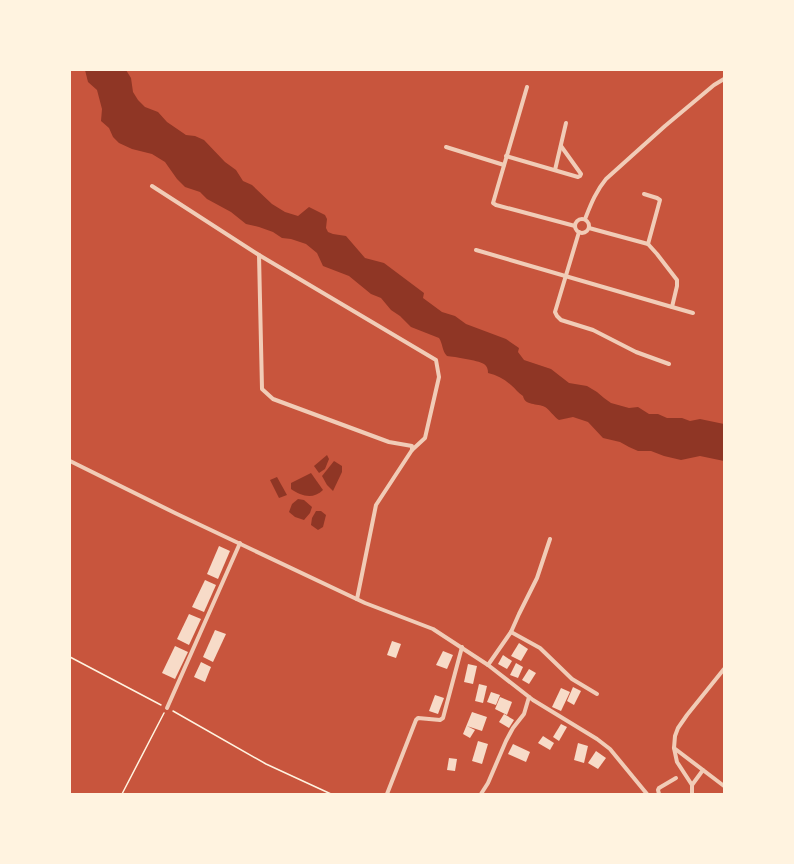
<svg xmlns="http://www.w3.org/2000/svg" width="794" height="864" font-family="'Alegreya Sans',sans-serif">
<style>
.water{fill:#8f3625}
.building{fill:#f7dbc8}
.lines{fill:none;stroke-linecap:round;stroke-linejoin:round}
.path{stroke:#fff3e0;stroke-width:1.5}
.minor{stroke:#f1ccb7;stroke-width:4}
</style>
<rect width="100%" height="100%" fill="#c8553d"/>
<!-- water -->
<g class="water">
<path d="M85 70H126L131 78 133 92 138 100 145 107 158 112 167 122 186 135 195 136 204 140 225 162 236 170 243 181 252 185 272 204 285 212 298 216 309 207 325 215 327 219 326 228 328 232 333 234 346 236 365 258 384 263 424 293 423 298 442 312 455 316 466 324 506 339 519 348 518 352 524 360 551 369 569 383 587 386 597 392 604 398 611 403 629 408 638 407 649 414H658L667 418H682L690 421 700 419 724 424V461L700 456 681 460 664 456 651 451H638L629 447 620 442 603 438 588 422 573 417 559 420C554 417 549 409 545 407 537 403 525 406 523 396 518 393 516 389 511 385 504 379 497 375 488 373 488 369 487 366 484 364 477 360 455 357 447 356 442 351 443 344 439 338L411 327 400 316 391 310 381 298 371 294 349 276 323 266 317 253 306 244 291 239 282 238 273 232 259 227 246 224 231 212 207 199 200 192 185 187 177 179 165 162 152 154 132 149 119 143 113 137 109 128 101 121 102 109 97 90 88 82Z"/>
<polygon points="327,455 329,459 325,469 319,473 314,466"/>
<polygon points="334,461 342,466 342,472 333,491 327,485 322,476"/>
<path d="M311 473 323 490C313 500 301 496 291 489V483Z"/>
<polygon points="277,477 287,495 279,498 270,480"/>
<polygon points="298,499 304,500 312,507 310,513 304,520 295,517 289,512 292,504"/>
<polygon points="316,511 321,511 326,515 323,527 318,530 311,525 312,518"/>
</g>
<!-- building -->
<g class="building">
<polygon points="219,546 230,551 218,579 207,574"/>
<polygon points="205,580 216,585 204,612 192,607"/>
<polygon points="189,614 201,619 189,645 177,639"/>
<polygon points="215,630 226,634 213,662 203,657"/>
<polygon points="392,641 401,644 396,658 387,655"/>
<polygon points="519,643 528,649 521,661 511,656"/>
<polygon points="175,646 188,652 175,679 162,673"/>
<polygon points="443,651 453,655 447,669 436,665"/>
<polygon points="503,655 512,661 507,669 498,664"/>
<polygon points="201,662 211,667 205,682 194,677"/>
<polygon points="516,663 523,667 518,678 510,675"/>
<polygon points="468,664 477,666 473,684 464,682"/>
<polygon points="529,669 536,673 529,684 522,680"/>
<polygon points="479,684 487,686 483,703 475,701"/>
<polygon points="573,687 581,691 574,705 567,701"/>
<polygon points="561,688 570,692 561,711 552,707"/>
<polygon points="491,692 500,695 496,705 487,702"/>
<polygon points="435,695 444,698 438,714 429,711"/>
<polygon points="500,697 512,702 507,715 495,709"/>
<polygon points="472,712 487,717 482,731 467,726 475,730 470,738 463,734"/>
<polygon points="504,714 514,720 509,728 499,722"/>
<polygon points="561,724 567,727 559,741 553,737"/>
<polygon points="543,736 554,743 550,750 538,743"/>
<polygon points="478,741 488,744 482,764 472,761"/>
<polygon points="578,743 588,746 584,763 574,760"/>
<polygon points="513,744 530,752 526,762 508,754"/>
<polygon points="596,751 606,758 598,769 588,763"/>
<polygon points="449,758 457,759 455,771 447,770"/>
</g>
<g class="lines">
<!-- path -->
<g class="path">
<polyline points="70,657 161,705"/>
<polyline points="173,711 266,764 331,794"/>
<polyline points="122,794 164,713"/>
</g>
<!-- minor -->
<g class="minor">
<polyline points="527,87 493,203 496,205 575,226"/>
<polyline points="446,147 504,165"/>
<polyline points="506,156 578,177 580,176 581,174 561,146"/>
<polyline points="555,170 566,123"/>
<polyline points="152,186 259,255 262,389 273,399 389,442 412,446 412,450 376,505 357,599"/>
<polyline points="644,194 657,198 660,200 648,244"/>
<path d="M585 219C591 204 596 191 606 179L665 126 714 85 724 79"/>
<circle cx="582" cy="226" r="7"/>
<polyline points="579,232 555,312 557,316 561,320 593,330 636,352 669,364"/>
<polyline points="476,250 672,307 677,286 677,280 657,254 648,244 589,228"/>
<polyline points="259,255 436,360 439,377 425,438 412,450"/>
<polyline points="672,307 693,313"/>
<polyline points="70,461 175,513 365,603 433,629 488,665 533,700 597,739 610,749 647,794"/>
<polyline points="511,632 540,648 572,679 597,694"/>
<polyline points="488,665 511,632 519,614 537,578 550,539"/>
<polyline points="167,708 240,543"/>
<polyline points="674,748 724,786"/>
<polyline points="692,785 703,770"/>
<polyline points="387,794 416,720 418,718 440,720 443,718 462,647"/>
<polyline points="481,794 488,783 506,741 513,728 524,714 529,697"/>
<polyline points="659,794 658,790 659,788 676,778"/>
<polyline points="692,794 692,785 677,762 674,748 675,736 678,728 687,715 724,669"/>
</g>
</g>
<!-- border -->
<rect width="794" height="864" fill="none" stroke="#fff3e0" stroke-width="142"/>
</svg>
